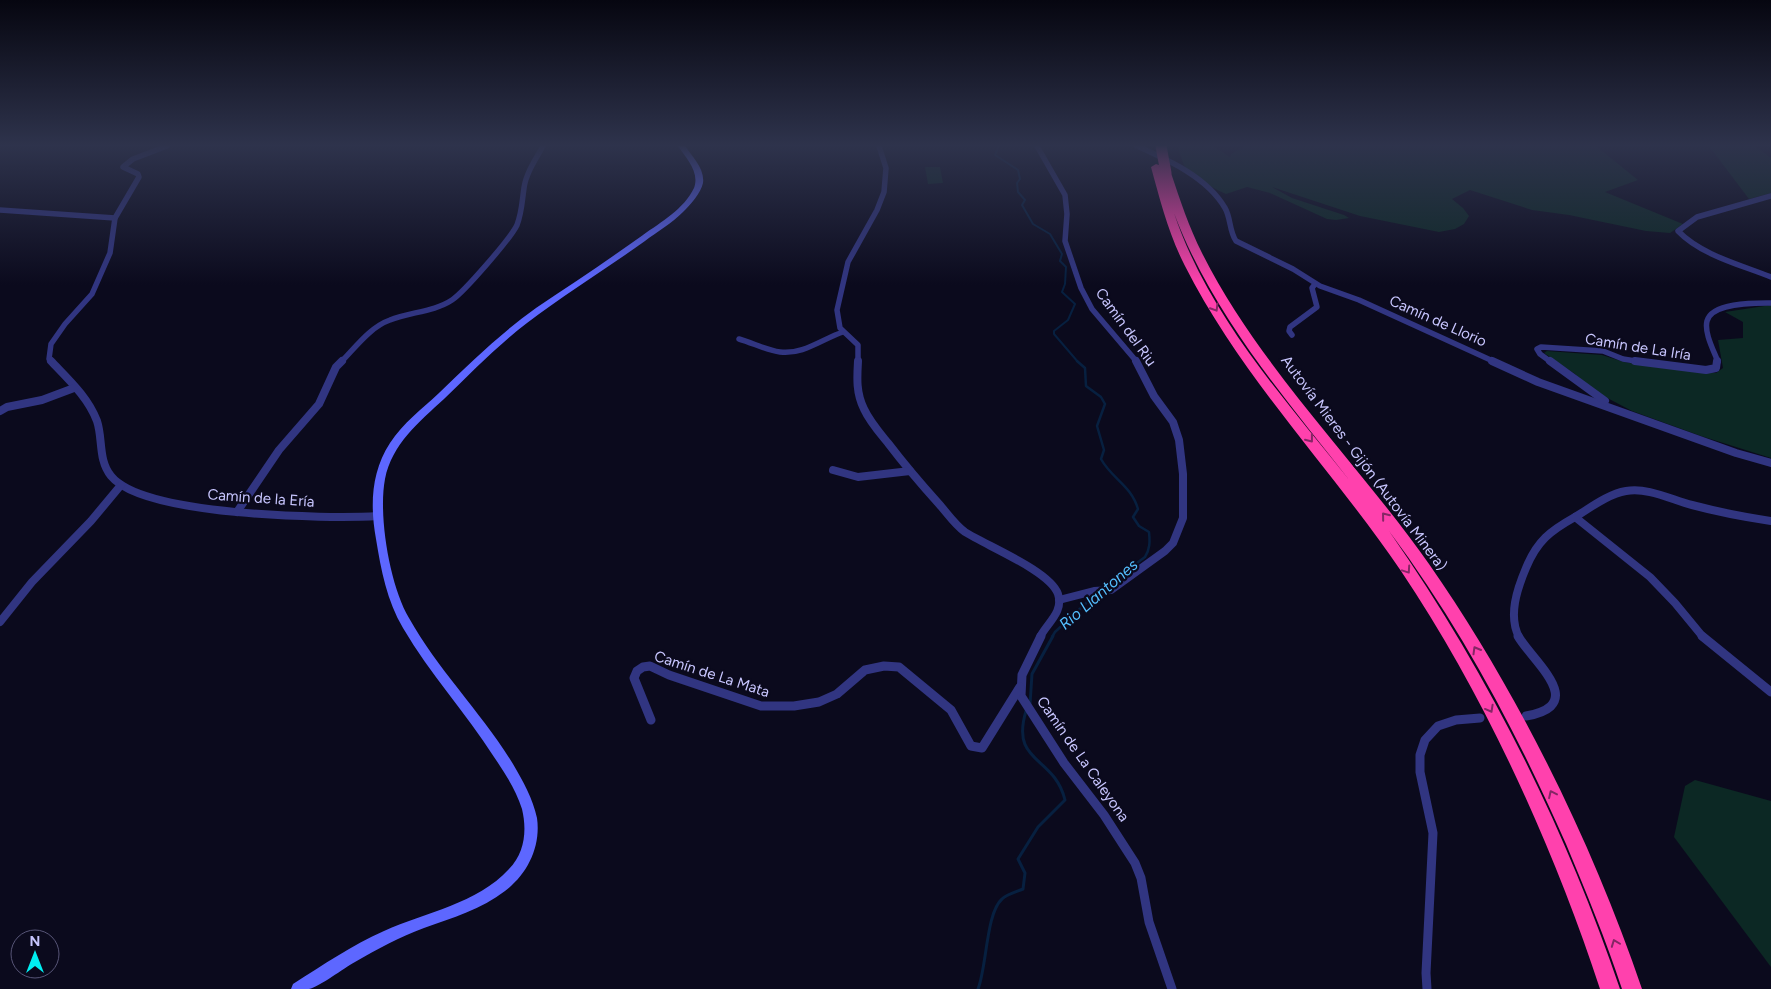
<svg xmlns="http://www.w3.org/2000/svg" width="1771" height="989" font-family="Figtree,sans-serif">
<style>
.green{fill:#0c2824}
.lines{fill:none;stroke-linecap:round;stroke-linejoin:round}
.stream-far2{stroke:#072040;stroke-width:2}
.stream-far1{stroke:#072040;stroke-width:2.5}
.stream{stroke:#072040;stroke-width:3}
.street-far2{stroke:#313581;stroke-width:5.5}
.street-far1{stroke:#313581;stroke-width:8}
.street{stroke:#313581;stroke-width:9}
.secondary{fill:#5d67ff;fill-rule:evenodd}
.highway{fill:#ff41ad;fill-rule:evenodd}
.highway-bridge{stroke:#ff41ad;stroke-width:11}
.oneway{stroke:#852665}
.labels{text-anchor:middle;stroke-width:4.5;stroke-linejoin:round;paint-order:stroke}
.street-label{font-size:15px;fill:#c8c6ff;stroke:#0b0a1d}
.water-label{font-size:16px;font-style:italic;fill:#54bfff;stroke:#0b0a1d}
</style>
<rect width="100%" height="100%" fill="#0b0a1d"/>
<!-- green -->
<g class="green">
<path d="M1177 146H1213L1230 157 1231 154 1245 146H1596L1638 180 1605 192 1683 224 1670 233 1646 231 1569 215 1532 210 1470 190 1452 199 1463 208 1469 216 1464 224 1455 229 1439 232 1360 216 1272 187 1292 198 1344 215 1349 218 1336 220 1327 219 1270 193 1247 187 1226 194C1215 189 1189 176 1184 165 1181 159 1180 152 1177 146Z"/>
<polygon points="1709,146 1755,146 1771,158 1771,193 1749,199"/>
<polygon points="925,167 940,167 943,183 928,184"/>
<polygon points="1771,305 1771,458 1701,436 1632,411 1594,391 1575,374 1544,353 1547,351 1602,355 1624,362 1662,368 1716,373 1723,368 1718,340 1743,338 1743,322 1725,312"/>
<polygon points="1695,780 1771,801 1771,967 1674,837 1685,786"/>
</g>
<g class="lines">
<!-- stream-far2 -->
<polyline class="stream-far2" points="999,146 995,155 1018,170 1020,179 1017,183 1018,192 1025,200 1022,205 1033,224 1050,234 1062,254 1060,261 1066,267 1065,284 1062,292 1075,304 1068,320 1054,331 1054,334 1078,362"/>
<!-- stream-far1 -->
<g class="stream-far1">
<path d="M1077 361 1085 368 1086 386 1101 397 1105 404 1097 426 1104 450 1101 459C1112 479 1131 485 1138 509L1133 517 1139 526 1149 532C1150 542 1150 549 1145 557L1102 589"/>
<polyline points="1052,637 1055,632 1096,594"/>
</g>
<!-- stream -->
<g class="stream">
<polyline points="1030,704 1032,674 1053,636"/>
<path d="M978 989C987 966 986 913 1002 899 1007 894 1016 892 1023 889L1025 873 1018 859 1038 827 1065 800C1054 755 1010 764 1026 711"/>
</g>
<!-- street-far2 -->
<g class="street-far2">
<polyline points="1037,146 1065,195 1067,214 1065,241 1081,288 1092,309 1137,362"/>
<path d="M1137 146C1168 160 1207 177 1225 208 1231 218 1229 231 1236 241L1293 269 1320 286 1359 300 1495 362"/>
<path d="M1771 196 1697 217 1678 231C1701 255 1741 265 1771 277"/>
<polyline points="0,210 115,218"/>
<polyline points="1292,335 1289,331 1290,327 1317,307 1312,288 1315,284"/>
<path d="M739 339C753 343 766 350 780 352 803 355 822 339 843 332"/>
<polyline points="52,362 49,359 51,344 65,324 92,294 110,253 115,218 139,177 138,174 123,167 133,159 167,146"/>
<path d="M341 362C355 348 370 327 390 320 409 312 434 312 452 300 464 292 511 238 517 225 522 212 522 201 524 188 526 173 536 159 543 146"/>
<polyline points="858,362 858,345 840,328 837,310 848,262 877,210 884,192 886,168 879,146"/>
<polyline points="1551,362 1540,354 1537,349 1541,347 1603,351 1623,359 1642,362"/>
<path d="M1718 362C1714 351 1704 333 1707 321 1712 302 1756 303 1771 303"/>
</g>
<!-- street-far1 -->
<g class="street-far1">
<path d="M51 361C68 379 88 397 97 421 103 439 98 460 111 476 143 516 326 519 378 516"/>
<path d="M858 361C857 378 856 393 864 409 870 422 879 432 888 443 904 464 921 484 939 504 947 513 955 525 965 532 987 546 1050 571 1058 594 1064 612 1047 623 1040 637"/>
<polyline points="1492,361 1538,382 1736,453 1771,463"/>
<polyline points="1550,361 1605,401"/>
<polyline points="1635,361 1706,370 1716,368 1717,361"/>
<polyline points="0,411 7,407 42,400 74,388"/>
<polyline points="833,470 858,477 910,471"/>
<polyline points="237,512 279,450 319,404 336,367 342,361"/>
<polyline points="1575,517 1650,577 1675,603 1703,637"/>
<polyline points="1059,600 1094,591 1111,590 1165,551 1173,543 1183,518 1183,474 1179,440 1173,422 1154,396 1136,361"/>
<polyline points="0,622 32,582 91,521 121,485"/>
<path d="M1519 637C1508 616 1517 589 1526 568 1537 541 1550 531 1575 517 1590 508 1608 494 1626 491 1648 487 1672 500 1692 505 1718 512 1745 517 1771 521"/>
</g>
<!-- street -->
<g class="street">
<polyline points="1041,636 1022,675 1021,696 1064,763 1104,815 1135,863 1141,878 1149,922 1172,989"/>
<path d="M1518 636C1532 661 1590 705 1526 716"/>
<polyline points="1702,636 1771,692"/>
<polyline points="651,720 634,678 637,671 643,667 650,666 669,675 761,706 794,706 819,702 837,694 865,670 884,666 899,667 951,710 971,746 982,748 1020,687"/>
<polyline points="1427,989 1426,973 1433,833 1420,772 1420,755 1425,740 1438,726 1456,720 1480,718"/>
</g>
<!-- secondary -->
<path class="secondary" d="M678 146H685C692 156 705 169 703 183 701 193 690 205 683 212 672 223 657 232 645 241 606 269 565 294 527 323 497 346 471 373 444 399 419 422 392 444 385 479 378 516 390 586 409 618 438 670 482 713 513 764 523 781 533 799 537 818 541 846 528 874 505 891 482 909 452 918 424 928 400 937 377 949 355 962 344 968 319 987 309 989 303 989 296 989 291 989L293 984C323 965 352 945 384 931 426 912 477 904 509 869 525 853 527 830 522 809 516 790 505 773 494 757 466 713 430 674 403 628 387 601 381 570 376 539 370 506 371 472 390 443 403 423 422 409 439 393 470 363 501 333 536 308 572 284 608 260 643 235 661 222 684 209 694 188 700 172 686 158 678 146Z"/>
<!-- highway -->
<path class="highway" d="M1156 164 1159 165 1162 172 1166 170 1171 173C1180 200 1189 227 1202 253 1260 368 1355 459 1429 564 1517 690 1593 844 1642 989H1622C1606 940 1586 892 1566 844 1518 735 1461 627 1389 531 1487 671 1565 827 1620 989H1600C1554 848 1484 694 1401 571 1331 468 1241 377 1185 266 1169 235 1160 200 1151 167ZM1174 213C1212 314 1284 397 1350 481 1284 398 1208 315 1174 213Z"/>
<!-- highway-bridge -->
<polyline class="highway-bridge" points="1161,146 1166,173"/>
</g>
<!-- one-way arrows -->
<defs><path id="oneway-chevron" d="M-2-3.5L2.5 0L-2 3.5" fill="none" stroke-width="1.6" stroke-linecap="round" stroke-linejoin="round" transform="scale(1.25)"/></defs>
<g class="oneway">
<use href="#oneway-chevron" transform="translate(1215 308) rotate(58)"/>
<use href="#oneway-chevron" transform="translate(1310 439) rotate(52)"/>
<use href="#oneway-chevron" transform="translate(1385 516) rotate(-129)"/>
<use href="#oneway-chevron" transform="translate(1407 570) rotate(56)"/>
<use href="#oneway-chevron" transform="translate(1476 650) rotate(-120)"/>
<use href="#oneway-chevron" transform="translate(1490 709) rotate(61)"/>
<use href="#oneway-chevron" transform="translate(1552 794) rotate(-115)"/>
<use href="#oneway-chevron" transform="translate(1615 943) rotate(-111)"/>
</g>
<!-- sky -->
<linearGradient id="sky" x2="0" y2="1"><stop stop-color="#060610"/><stop offset="0.51" stop-color="#2e334c"/><stop offset="1" stop-color="#2e334c" stop-opacity="0"/></linearGradient>
<rect width="1771" height="285" fill="url(#sky)"/>
<g class="labels">
<!-- street labels -->
<g class="street-label">
<text transform="translate(1438 321) rotate(24)" y="5">Camín de Llorio</text>
<text transform="translate(1126 327) rotate(54)" y="5">Camín del Riu</text>
<text transform="translate(1638 347) rotate(9)" y="5">Camín de La Iría</text>
<text transform="translate(1364 463) rotate(53)" y="5">Autovía Mieres - Gijón (Autovía Minera)</text>
<text transform="translate(261 498) rotate(4)" y="5">Camín de la Ería</text>
<text transform="translate(712 674) rotate(18)" y="5">Camín de La Mata</text>
<text transform="translate(1083 759) rotate(55)" y="5">Camín de La Caleyona</text>
</g>
<!-- water labels -->
<g class="water-label">
<text transform="translate(1098 594) rotate(-41)" y="6">Rio Llantones</text>
</g>
</g>
<!-- north arrow -->
<g transform="translate(35 954)"><circle r="24" fill="#0b0a1d" stroke="#575577"/>
<path d="M0-4L9 19L0 12L-9 19Z" fill="#00eef1"/>
<text y="-8" font-size="14" font-weight="bold" text-anchor="middle" fill="#c8c6ff">N</text>
</g>
</svg>
